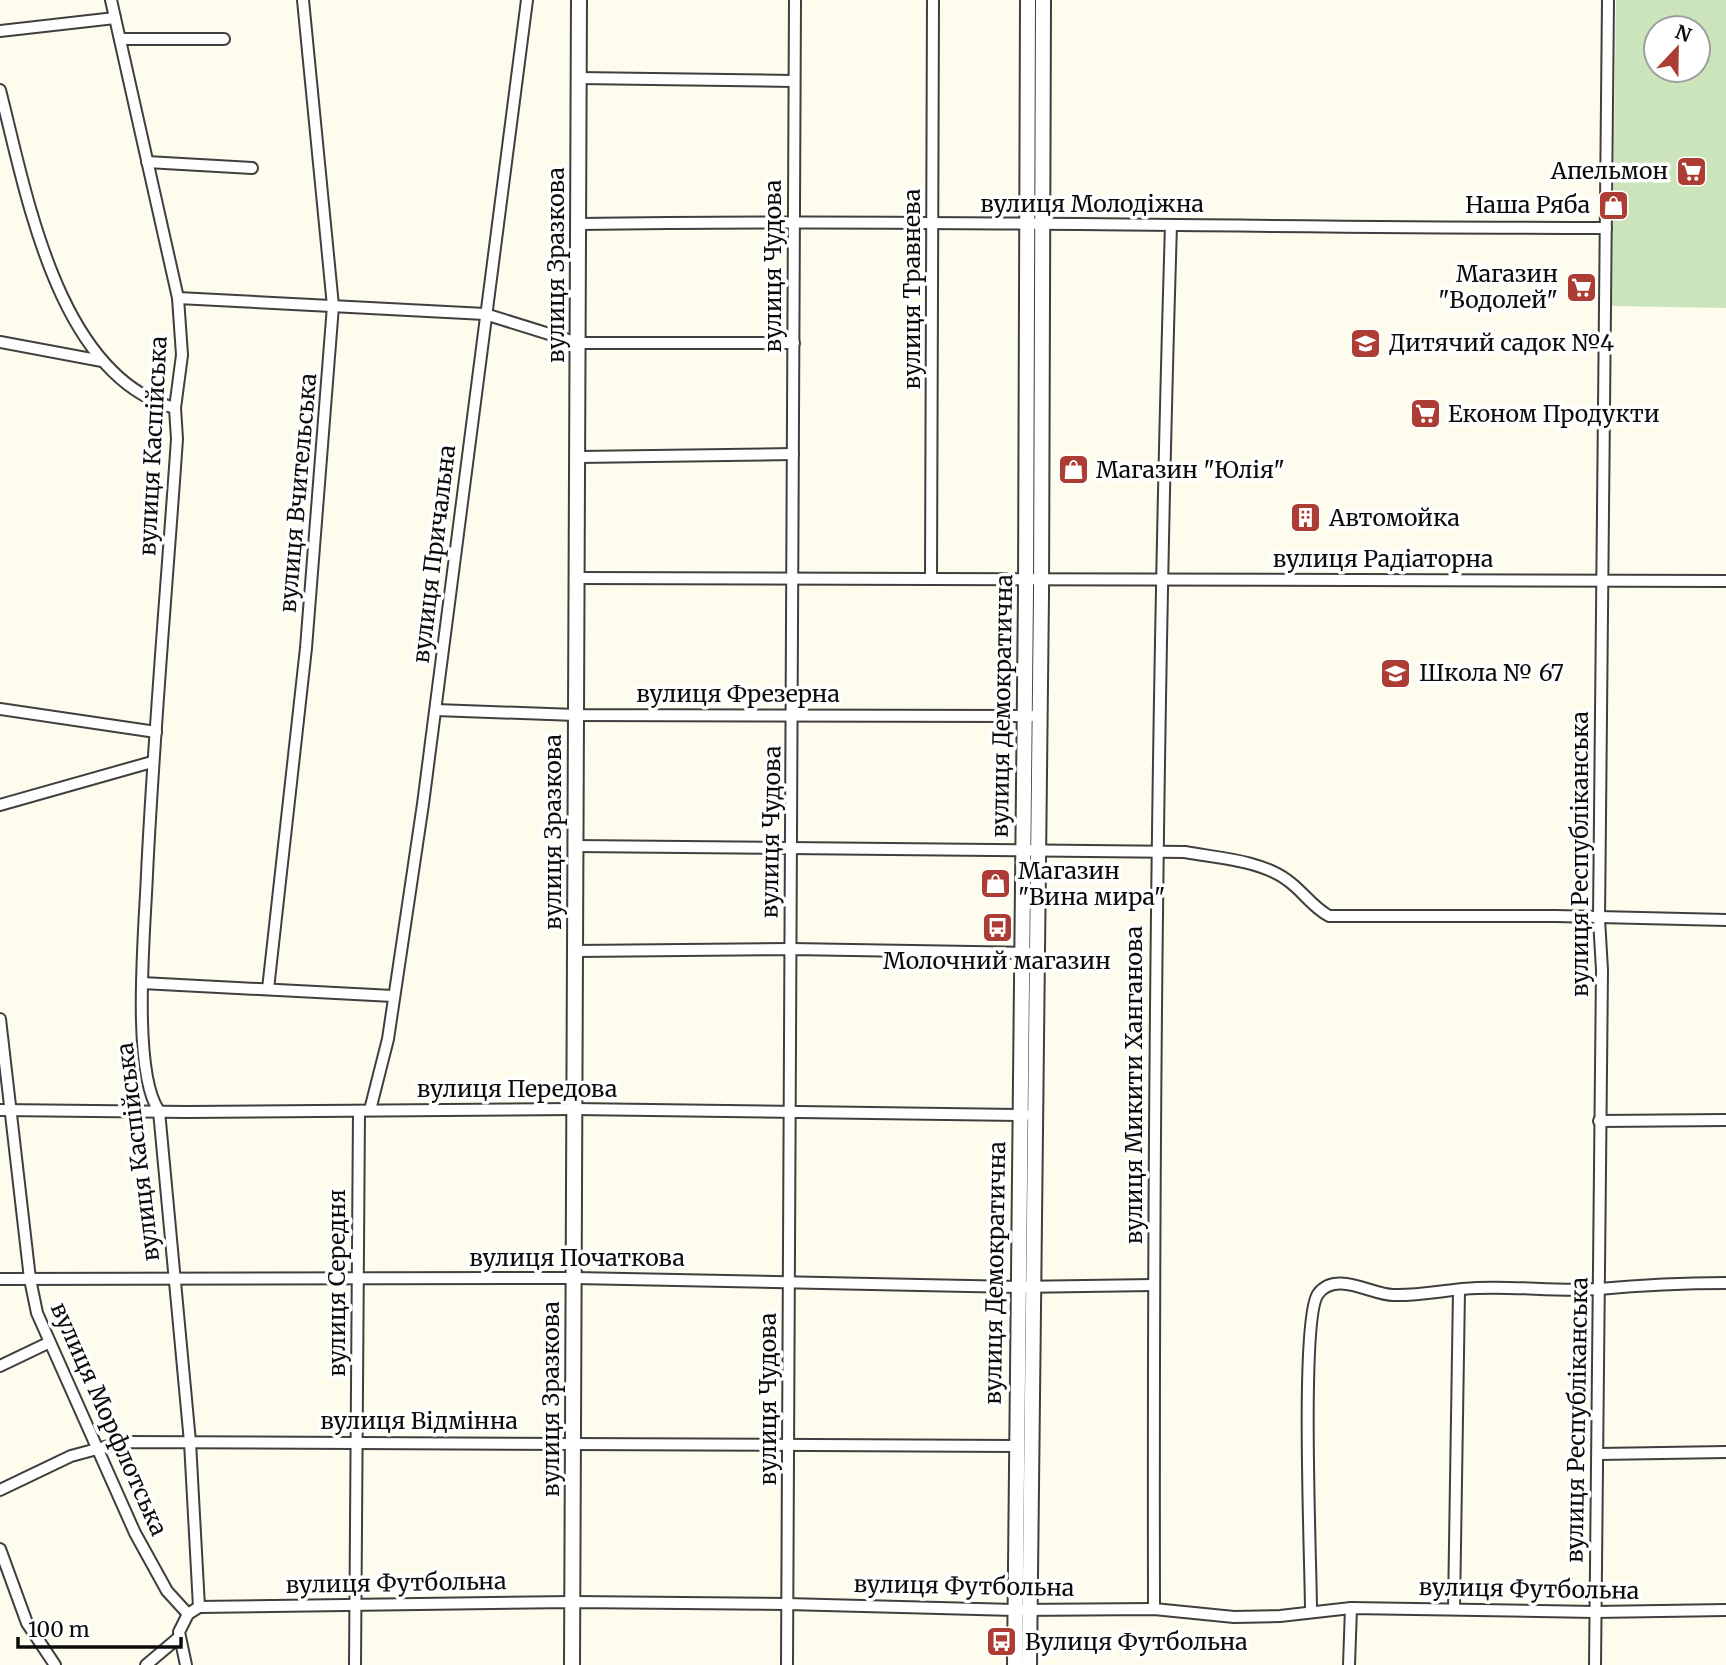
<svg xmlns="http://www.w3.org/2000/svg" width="1726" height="1665" font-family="Merriweather,serif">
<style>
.green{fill:#cbe4bb;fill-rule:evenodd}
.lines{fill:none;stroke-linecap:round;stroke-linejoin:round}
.minor-casing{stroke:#3f3f3f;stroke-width:14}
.tertiary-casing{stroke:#3f3f3f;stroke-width:18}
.minor{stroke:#fff;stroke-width:10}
.tertiary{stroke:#fff;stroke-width:14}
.labels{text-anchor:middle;stroke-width:7;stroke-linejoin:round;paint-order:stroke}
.poi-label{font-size:23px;fill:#0c0c0c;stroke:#fff;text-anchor:start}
.street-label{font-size:23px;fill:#0c0c0c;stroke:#fff}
</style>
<rect width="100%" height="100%" fill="#fdfced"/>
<!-- green -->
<path class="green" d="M1616 0H1726V308L1612 306ZM1656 28H1698V70H1656Z"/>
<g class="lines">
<defs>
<g id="minor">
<path d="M111 0 178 298 182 355 175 408 177 439C167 584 154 729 147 874 145 927 131 1071 159 1111L190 1442 199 1607"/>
<polyline points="0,31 115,18"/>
<polyline points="120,39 224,39"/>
<polyline points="578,78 794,81"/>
<path d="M0 90C26 191 57 377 175 408"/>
<polyline points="147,162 252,168"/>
<path d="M579 224C921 219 1263 228 1606 228"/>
<polyline points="178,298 485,314 578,343 794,343"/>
<polyline points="0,342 102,361"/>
<polyline points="579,457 793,454"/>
<polyline points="578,578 1726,581"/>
<polyline points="931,578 933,0"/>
<polyline points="0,709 156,732"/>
<polyline points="436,710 576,715 1032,716"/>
<polyline points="0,805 152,762"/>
<path d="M575 846 1185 852C1217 858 1260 860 1287 880 1303 891 1311 906 1329 916H1556L1726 920"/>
<polyline points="576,951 791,949 1028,953"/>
<polyline points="142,983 393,996"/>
<polyline points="268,989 306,648 333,306 303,0"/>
<polyline points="0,1019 30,1279 37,1313 135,1533 167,1591 188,1614"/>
<polyline points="0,1110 187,1112 574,1109 1026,1115"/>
<polyline points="370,1110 388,1039 423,804 527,0"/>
<polyline points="1599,1121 1726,1120"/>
<polyline points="0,1279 575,1278 1017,1287 1153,1285"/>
<polyline points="0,1366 48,1343"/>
<polyline points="1599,1454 1726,1452"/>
<polyline points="0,1490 71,1456 123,1442 1016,1446"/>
<polyline points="0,1549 27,1623 55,1665"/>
<path d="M1154 1609C1153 1147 1157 686 1171 225"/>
<polyline points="1454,1609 1459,1290"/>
<path d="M1311 1611C1311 1564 1300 1319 1318 1294 1336 1270 1372 1295 1393 1295 1421 1296 1449 1289 1477 1288 1518 1286 1559 1292 1599 1289 1642 1285 1683 1283 1726 1283"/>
<polyline points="146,1665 178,1638"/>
<polyline points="186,1665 179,1632 188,1614 199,1607 573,1602 787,1604 1015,1610 1154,1609 1234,1617 1280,1616 1351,1608 1595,1612 1726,1610"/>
<polyline points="355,1665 359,1111"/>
<polyline points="787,1665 795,0"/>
<polyline points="1349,1665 1351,1608"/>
<polyline points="1595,1665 1602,970 1599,919 1608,0"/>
</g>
<g id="tertiary">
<polyline points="572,1665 579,0"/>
<polyline points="1015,1665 1026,592 1028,0"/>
<polyline points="1029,1665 1041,595 1043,0"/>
</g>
</defs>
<!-- minor casing -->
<use href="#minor" class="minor-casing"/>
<!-- tertiary casing -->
<use href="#tertiary" class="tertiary-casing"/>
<!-- minor -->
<use href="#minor" class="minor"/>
<!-- tertiary -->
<use href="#tertiary" class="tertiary"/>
</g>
<!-- icons -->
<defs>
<symbol id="supermarket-square" viewBox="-11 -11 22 22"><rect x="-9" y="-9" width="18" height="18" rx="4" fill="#ad3c34" stroke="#fff"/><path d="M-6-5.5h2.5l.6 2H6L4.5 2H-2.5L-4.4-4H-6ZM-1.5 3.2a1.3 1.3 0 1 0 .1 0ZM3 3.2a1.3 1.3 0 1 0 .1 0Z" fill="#fff"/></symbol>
<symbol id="shop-square" viewBox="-11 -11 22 22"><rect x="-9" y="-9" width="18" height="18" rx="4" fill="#ad3c34" stroke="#fff"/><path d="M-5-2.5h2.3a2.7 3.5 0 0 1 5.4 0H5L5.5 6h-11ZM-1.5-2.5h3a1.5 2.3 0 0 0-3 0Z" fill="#fff"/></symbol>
<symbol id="school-square" viewBox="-11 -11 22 22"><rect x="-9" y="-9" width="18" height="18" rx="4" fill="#ad3c34" stroke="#fff"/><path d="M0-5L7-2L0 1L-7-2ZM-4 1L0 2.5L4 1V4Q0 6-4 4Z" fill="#fff"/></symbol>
<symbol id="building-square" viewBox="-11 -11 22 22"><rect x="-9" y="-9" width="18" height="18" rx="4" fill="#ad3c34" stroke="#fff"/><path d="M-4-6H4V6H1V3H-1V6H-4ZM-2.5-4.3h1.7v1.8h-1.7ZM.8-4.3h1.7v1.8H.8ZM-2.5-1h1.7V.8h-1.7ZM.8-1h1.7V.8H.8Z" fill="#fff"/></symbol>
<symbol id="bus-square" viewBox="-11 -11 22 22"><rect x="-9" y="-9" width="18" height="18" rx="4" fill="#ad3c34" stroke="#fff"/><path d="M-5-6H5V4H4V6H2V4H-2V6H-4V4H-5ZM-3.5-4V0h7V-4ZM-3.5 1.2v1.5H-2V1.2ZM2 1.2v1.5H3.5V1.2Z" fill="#fff"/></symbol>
</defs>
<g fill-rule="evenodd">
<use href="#supermarket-square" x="1674" y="154" width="35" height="35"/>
<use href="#shop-square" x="1596" y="188" width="35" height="35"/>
<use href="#supermarket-square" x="1564" y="270" width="35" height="35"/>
<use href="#school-square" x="1348" y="326" width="35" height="35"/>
<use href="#supermarket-square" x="1408" y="396" width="35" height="35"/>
<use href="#shop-square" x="1056" y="452" width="35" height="35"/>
<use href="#building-square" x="1288" y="500" width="35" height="35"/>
<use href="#school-square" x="1378" y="656" width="35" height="35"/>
<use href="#shop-square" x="978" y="866" width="35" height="35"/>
<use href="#bus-square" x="980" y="910" width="35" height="35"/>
<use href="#bus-square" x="984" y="1624" width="35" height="35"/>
</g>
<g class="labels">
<!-- poi labels -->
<g class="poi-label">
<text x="1668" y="179" text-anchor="end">Апельмон</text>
<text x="1590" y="213" text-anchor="end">Наша Ряба</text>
<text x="1558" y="282" text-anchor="end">Магазин<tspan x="1558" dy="26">"Водолей"</tspan></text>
<text x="1389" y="351">Дитячий садок №4</text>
<text x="1448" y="422">Економ Продукти</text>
<text x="1096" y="478">Магазин "Юлія"</text>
<text x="1329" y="526">Автомойка</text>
<text x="1419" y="681">Школа № 67</text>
<text x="1018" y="879">Магазин<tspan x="1018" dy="26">"Вина мира"</tspan></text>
<text x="997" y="969" text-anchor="middle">Молочний магазин</text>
<text x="1025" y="1650">Вулиця Футбольна</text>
</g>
<!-- street labels -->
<g class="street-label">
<text x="1092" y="212">вулиця Молодіжна</text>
<text transform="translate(556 265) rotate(-90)" y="8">вулиця Зразкова</text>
<text transform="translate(773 266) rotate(-90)" y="8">вулиця Чудова</text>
<text transform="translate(912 289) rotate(-90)" y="8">вулиця Травнева</text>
<text transform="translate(153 446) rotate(-87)" y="8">вулиця Каспійська</text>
<text transform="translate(298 493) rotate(-85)" y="8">вулиця Вчительська</text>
<text transform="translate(434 554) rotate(-83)" y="8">вулиця Причальна</text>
<text x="1383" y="567">вулиця Радіаторна</text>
<text x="738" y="702">вулиця Фрезерна</text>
<text transform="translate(1002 706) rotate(-89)" y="8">вулиця Демократична</text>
<text transform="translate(553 832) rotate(-90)" y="8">вулиця Зразкова</text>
<text transform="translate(771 832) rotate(-89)" y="8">вулиця Чудова</text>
<text transform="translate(1580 854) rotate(-90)" y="8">вулиця Республіканська</text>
<text transform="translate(1134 1085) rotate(-90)" y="8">вулиця Микити Ханганова</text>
<text x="517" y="1097">вулиця Передова</text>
<text transform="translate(138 1152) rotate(-97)" y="8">вулиця Каспійська</text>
<text x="577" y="1266">вулиця Початкова</text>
<text transform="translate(995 1273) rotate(-89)" y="8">вулиця Демократична</text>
<text transform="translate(337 1283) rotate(-90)" y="8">вулиця Середня</text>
<text transform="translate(551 1399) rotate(-90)" y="8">вулиця Зразкова</text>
<text transform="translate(768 1399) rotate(-90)" y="8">вулиця Чудова</text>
<text transform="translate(109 1419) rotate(66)" y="8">вулиця Морфлотська</text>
<text transform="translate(1577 1420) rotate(-89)" y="8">вулиця Республіканська</text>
<text x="419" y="1429">вулиця Відмінна</text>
<text transform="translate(396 1583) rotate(-1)" y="8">вулиця Футбольна</text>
<text transform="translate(964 1586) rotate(1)" y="8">вулиця Футбольна</text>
<text transform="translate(1529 1589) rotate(1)" y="8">вулиця Футбольна</text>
</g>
</g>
<!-- north arrow -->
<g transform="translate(1677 49) rotate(22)"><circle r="33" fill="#ffffff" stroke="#9e9e9e" stroke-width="2"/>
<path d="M0-5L12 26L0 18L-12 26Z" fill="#ad3c34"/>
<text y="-10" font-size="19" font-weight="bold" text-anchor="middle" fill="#0c0c0c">N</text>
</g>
<!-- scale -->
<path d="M18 1637v10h163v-10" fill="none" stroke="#0c0c0c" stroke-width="3.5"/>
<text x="28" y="1637" font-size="21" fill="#0c0c0c" stroke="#ffffff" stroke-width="5" paint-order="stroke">100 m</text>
</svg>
